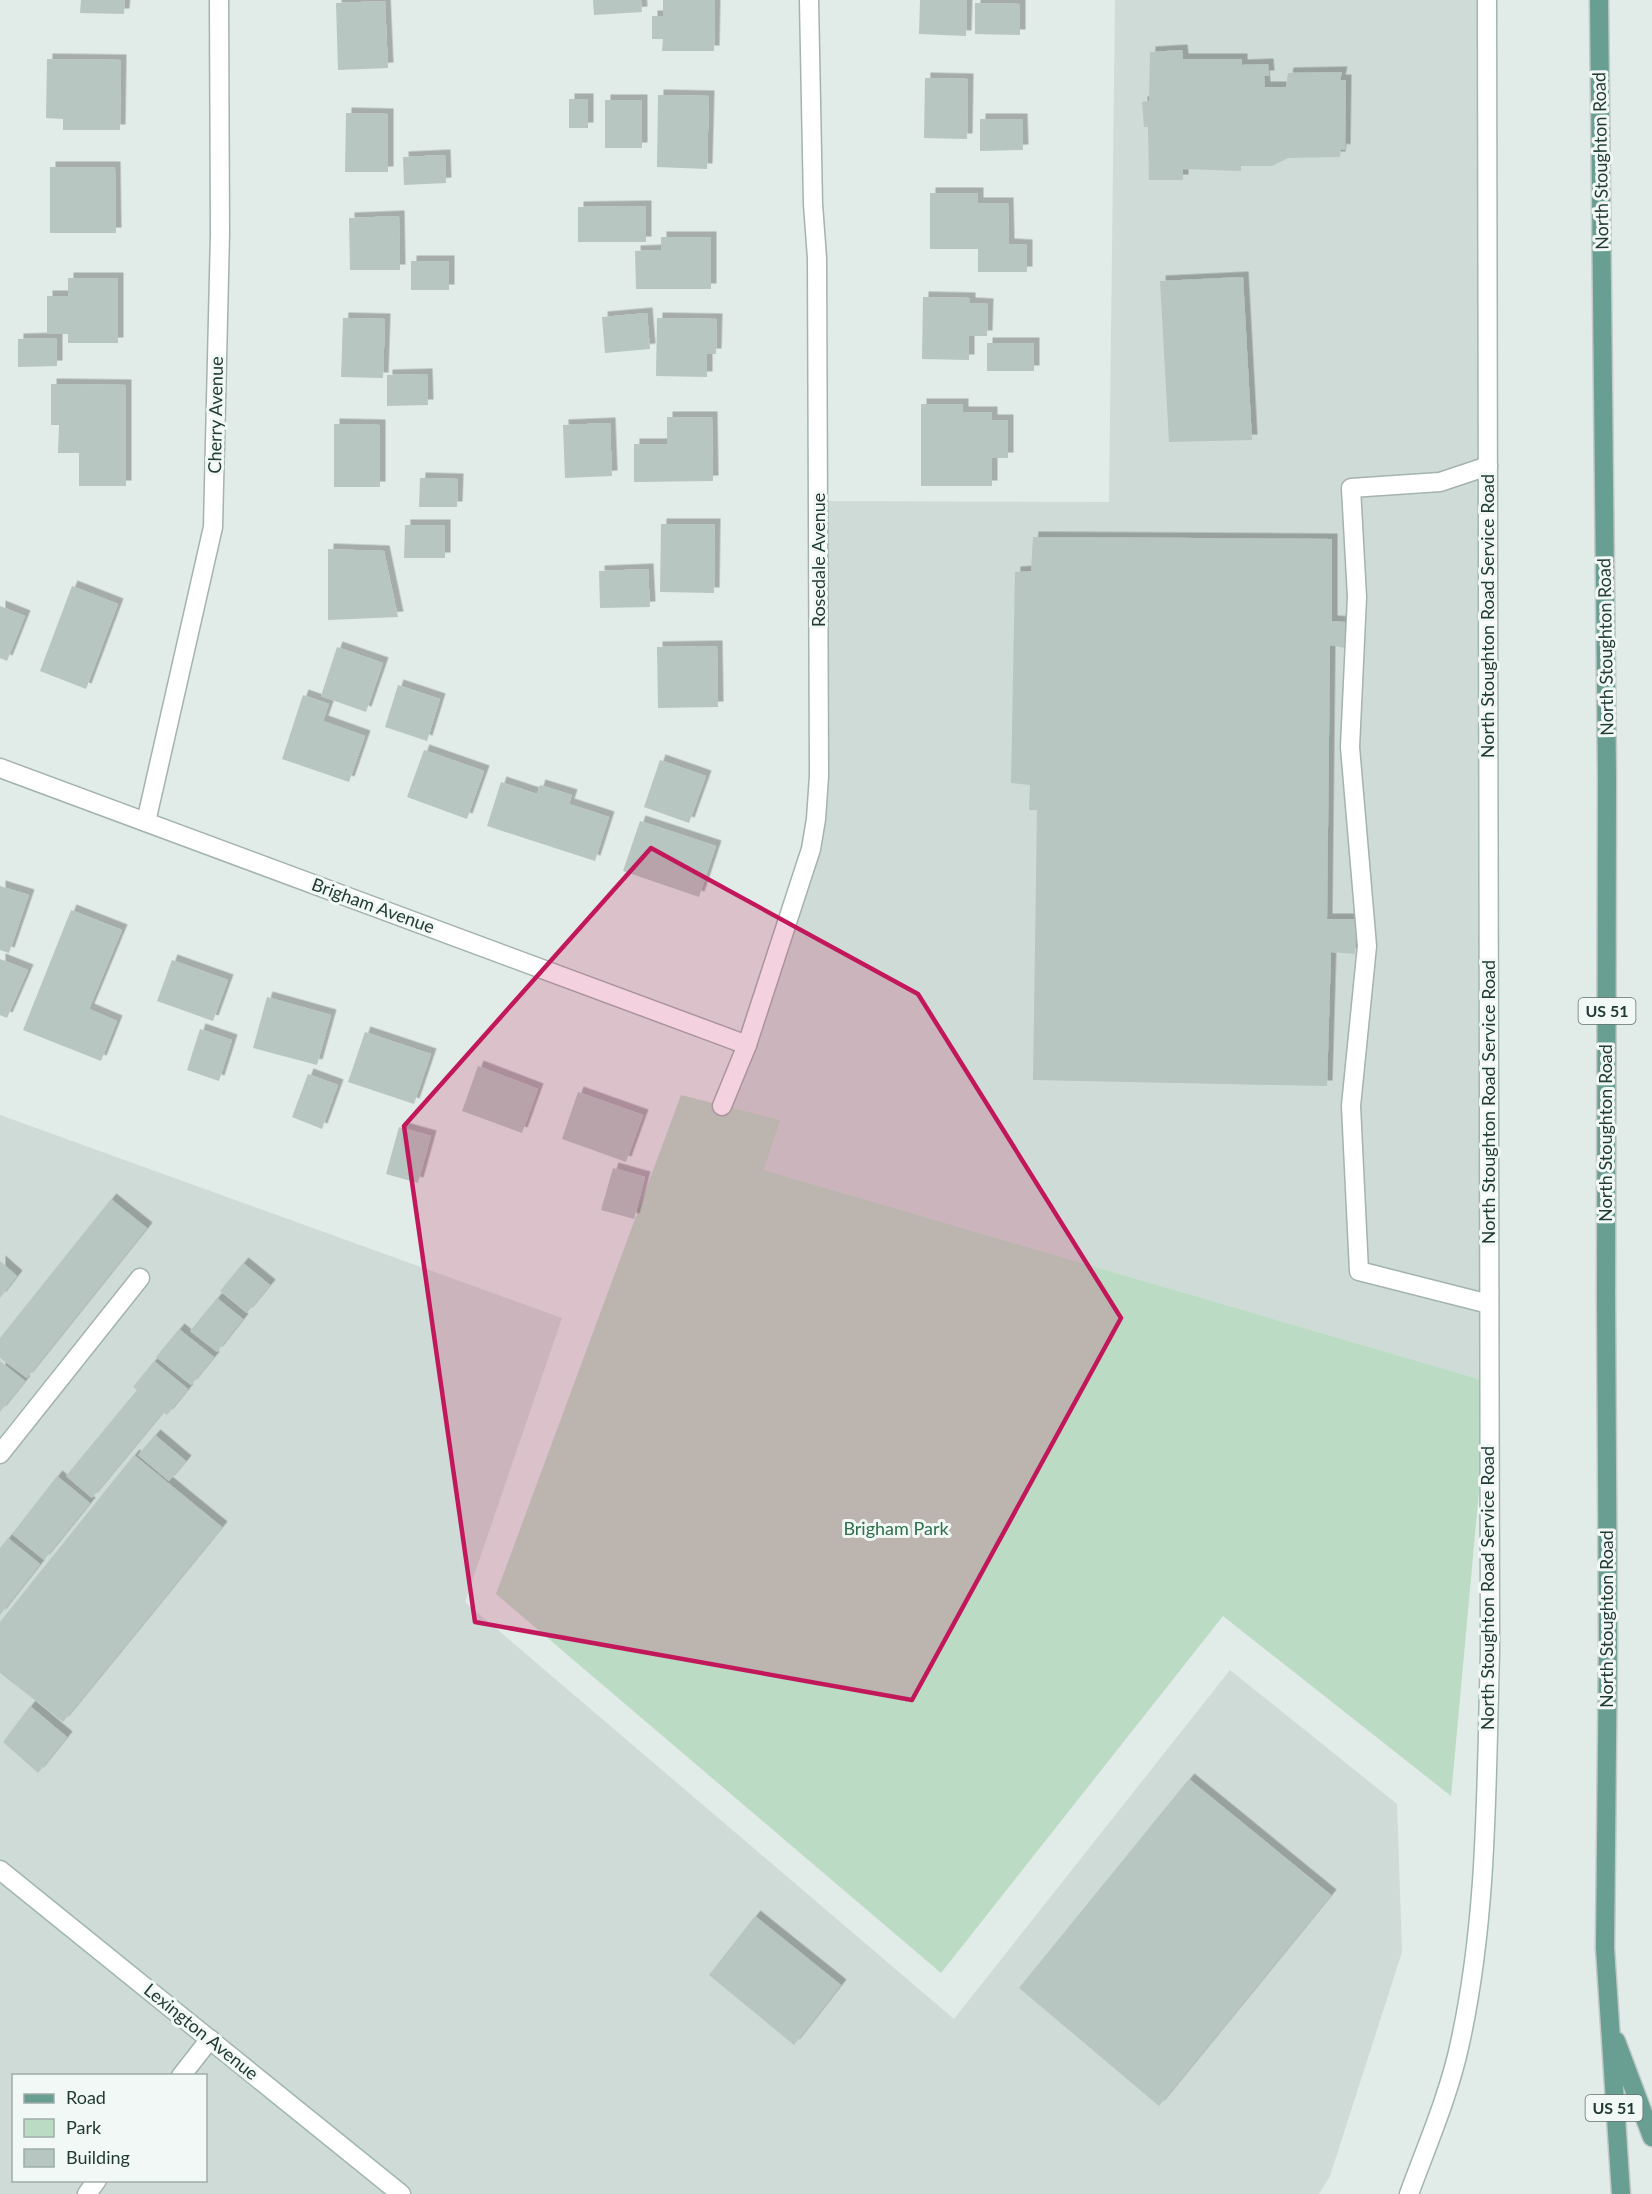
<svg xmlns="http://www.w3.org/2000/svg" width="1652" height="2194" font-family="Lato,sans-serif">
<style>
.built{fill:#cfdbd6;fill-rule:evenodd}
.green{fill:#bbdbc4}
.building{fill:#b7c6c0;filter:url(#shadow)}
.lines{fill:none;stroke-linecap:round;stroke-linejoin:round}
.lane-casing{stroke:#a4b3ae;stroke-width:21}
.street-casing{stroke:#a4b3ae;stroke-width:21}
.secondary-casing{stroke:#a0b6af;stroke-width:21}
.primary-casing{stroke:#c1c8c6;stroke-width:21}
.lane{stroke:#fff;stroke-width:18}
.street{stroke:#fff;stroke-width:18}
.secondary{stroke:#fff;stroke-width:18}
.primary{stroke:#689f92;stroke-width:18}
.marked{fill:#c2185b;fill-opacity:0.2;stroke:#c2185b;stroke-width:4.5;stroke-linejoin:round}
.labels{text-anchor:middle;stroke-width:6;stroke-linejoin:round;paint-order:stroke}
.shield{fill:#f2f8f5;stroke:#60746f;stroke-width:1.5}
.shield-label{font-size:16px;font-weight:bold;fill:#223b35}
.street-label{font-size:18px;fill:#223b35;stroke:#f2f8f5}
.park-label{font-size:18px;fill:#2e7049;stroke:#f2f8f5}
</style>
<defs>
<filter id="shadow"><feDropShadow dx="5.5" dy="-5.5" stdDeviation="0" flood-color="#0004"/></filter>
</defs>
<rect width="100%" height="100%" fill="#e1ebe7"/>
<!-- built -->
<g class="built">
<polygon points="1115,0 1487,0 1489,1382 764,1170 722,1106 811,849 818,501 1109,502"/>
<path d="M0 1115 562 1318 465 1602 954 2019 1230 1670 1397 1804 1402 1952 1330 2176 1319 2194H0ZM14 2076H206V2180H14Z"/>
</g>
<!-- green -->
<polygon class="green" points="681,1095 780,1120 764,1170 1489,1382 1451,1796 1223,1616 941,1973 496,1594"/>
<!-- building -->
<g class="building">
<polygon points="81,0 125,0 124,14 80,13"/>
<polygon points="593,0 641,0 642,12 594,15"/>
<polygon points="663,0 715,0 714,51 662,51 663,39 652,39 652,16 663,16"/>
<polygon points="920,0 967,0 966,36 919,34"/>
<polygon points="385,1 388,68 338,70 336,3"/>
<polygon points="975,3 1020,4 1020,35 975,34"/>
<polygon points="1182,50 1183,59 1242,59 1242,65 1268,64 1269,76 1264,76 1265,87 1286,87 1288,73 1342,72 1340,80 1346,80 1345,150 1341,149 1340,157 1288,158 1272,166 1241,166 1241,171 1183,169 1183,180 1149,180 1148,127 1144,127 1142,102 1149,101 1150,52"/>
<polygon points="47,59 121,60 120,130 63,130 63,119 46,118"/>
<polygon points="925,78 968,79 967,139 924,138"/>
<polygon points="658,95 709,96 707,169 657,167"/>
<rect x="569" y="99" width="19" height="29"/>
<rect x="605" y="100" width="37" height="48"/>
<polygon points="346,113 388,114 388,172 345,172"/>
<polygon points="980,119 1022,119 1023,150 980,151"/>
<polygon points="445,155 446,183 404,185 403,157"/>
<polygon points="50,167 115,167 116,233 50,233"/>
<polygon points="930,193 978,193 978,203 1008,203 1009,244 1027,245 1027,272 978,272 978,249 930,249"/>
<polygon points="646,206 646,242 578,242 578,207"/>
<polygon points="399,216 400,270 350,270 349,218"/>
<polygon points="661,237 711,237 711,289 636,289 635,251 661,250"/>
<rect x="411" y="261" width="38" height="29"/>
<polygon points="1243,277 1252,440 1169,442 1160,281"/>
<polygon points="68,278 118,278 118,343 68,343 68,334 47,334 47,296 68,296"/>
<polygon points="923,297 970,298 970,303 988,304 987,336 969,336 969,360 922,359"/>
<polygon points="647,313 650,349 605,353 602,317"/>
<polygon points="343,318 385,319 383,378 341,377"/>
<polygon points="657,318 717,319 716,354 707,354 707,377 656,376"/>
<polygon points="57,338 57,366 18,367 18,339"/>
<rect x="987" y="343" width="47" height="28"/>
<polygon points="427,374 428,405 387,406 387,375"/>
<polygon points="51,384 126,385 126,486 79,486 79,453 58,453 59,425 51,425"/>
<polygon points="921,404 963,404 963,412 992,412 992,420 1008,420 1008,458 992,458 992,486 921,486"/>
<polygon points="667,417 712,417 713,481 634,482 634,444 667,444"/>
<polygon points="610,423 612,476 565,478 563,425"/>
<polygon points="334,424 380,425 380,487 334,487"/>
<polygon points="420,478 458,479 457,507 419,507"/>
<polygon points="661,524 715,524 714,593 660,592"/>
<polygon points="405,525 445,525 445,558 404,558"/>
<polygon points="1033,537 1332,539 1332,621 1345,622 1345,648 1330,645 1327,919 1356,919 1355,954 1331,952 1327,1086 1033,1080 1037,810 1029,810 1030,785 1011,783 1015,572 1031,571"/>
<polygon points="328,549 384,551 398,617 328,620"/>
<polygon points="648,569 650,607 600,608 599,571"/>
<polygon points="72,586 118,604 86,689 40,671"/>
<polygon points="0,606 25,616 7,661 0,658"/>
<polygon points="717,646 718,707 658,708 657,647"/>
<polygon points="337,647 383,663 366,712 321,696"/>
<polygon points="398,685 440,699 427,741 385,727"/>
<polygon points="303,695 329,704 323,721 365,736 349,782 282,759"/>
<polygon points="424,750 484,771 467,819 407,797"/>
<polygon points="660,760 706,776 689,823 644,807"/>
<polygon points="501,782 537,794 540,785 572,795 569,804 609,817 595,861 487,826"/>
<polygon points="640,821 716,846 699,897 623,871"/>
<polygon points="0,886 29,895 9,953 0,950"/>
<polygon points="71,910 122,930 89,1009 117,1021 101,1061 23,1030"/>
<polygon points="0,959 28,970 7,1018 0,1015"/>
<polygon points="172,960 228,980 213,1021 157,1001"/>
<polygon points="267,997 331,1015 317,1065 253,1048"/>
<polygon points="200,1029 232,1040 219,1081 187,1070"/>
<polygon points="365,1032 431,1054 414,1104 348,1082"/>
<polygon points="478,1066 538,1089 522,1133 462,1111"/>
<polygon points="308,1074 338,1085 322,1129 292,1117"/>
<polygon points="578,1092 643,1115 626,1162 562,1139"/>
<polygon points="399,1127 431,1136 418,1183 386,1174"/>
<polygon points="613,1168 645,1177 634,1219 601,1210"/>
<polygon points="111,1199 147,1228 27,1378 0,1358 0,1338"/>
<polygon points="0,1261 17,1276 0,1298"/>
<polygon points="243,1263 270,1285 247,1313 220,1291"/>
<polygon points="217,1298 243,1319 217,1352 190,1331"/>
<polygon points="179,1329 214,1357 191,1385 156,1357"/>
<polygon points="0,1361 25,1381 0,1412"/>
<polygon points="154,1361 188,1389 167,1415 163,1412 92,1498 66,1476 137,1390 133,1387"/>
<polygon points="155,1435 186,1461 169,1481 138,1455"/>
<polygon points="134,1455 222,1527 63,1722 0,1673 0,1622"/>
<polygon points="57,1476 90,1503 44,1560 12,1534"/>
<polygon points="8,1538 40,1564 0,1615 0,1548"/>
<polygon points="30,1706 67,1737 38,1773 3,1742"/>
<polygon points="1189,1779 1331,1895 1159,2106 1019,1988"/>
<polygon points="755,1916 841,1985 794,2045 709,1975"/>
</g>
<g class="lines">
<defs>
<g id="lane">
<polyline points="1488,466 1440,482 1351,488 1357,597 1350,747 1367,946 1351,1106 1359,1271 1489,1304"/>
<polyline points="0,1454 140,1278"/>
<polyline points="181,2076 210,2039"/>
<polyline points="87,2194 97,2180"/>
</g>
<g id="street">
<polyline points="0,768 747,1045"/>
<polyline points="146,822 213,527 220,234 219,0"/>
<polyline points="722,1106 747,1045 811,849 816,819 819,776 817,258 813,204 809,0"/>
</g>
<g id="secondary">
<polyline points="0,1870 401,2194"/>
<path d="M1409 2194C1427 2145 1449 2095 1460 2043 1488 1916 1486 1783 1490 1654L1487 0"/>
</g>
<g id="primary">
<polyline points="1599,0 1607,777 1606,1297 1608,1642 1605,1948 1621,2194"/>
<polyline points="1616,2041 1652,2137"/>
</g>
</defs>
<!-- lane casing -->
<use href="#lane" class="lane-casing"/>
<!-- street casing -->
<use href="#street" class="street-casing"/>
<!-- secondary casing -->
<use href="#secondary" class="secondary-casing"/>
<!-- primary casing -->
<use href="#primary" class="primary-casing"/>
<!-- lane -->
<use href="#lane" class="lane"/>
<!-- street -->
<use href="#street" class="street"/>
<!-- secondary -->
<use href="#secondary" class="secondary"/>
<!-- primary -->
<use href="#primary" class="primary"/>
</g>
<!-- marked area -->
<path class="marked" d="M651 848 918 994 1121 1318 912 1700 475 1622 404 1126Z"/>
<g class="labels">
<!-- shield labels -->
<g class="shield">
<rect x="1578.5" y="998" width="57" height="26" rx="4.5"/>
<rect x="1585.5" y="2095" width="57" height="26" rx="4.5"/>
</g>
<g class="shield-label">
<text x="1607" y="1017">US 51</text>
<text x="1614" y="2114">US 51</text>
</g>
<!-- street labels -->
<g class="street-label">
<text transform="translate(1601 161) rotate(-91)" y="6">North Stoughton Road</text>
<text transform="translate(216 415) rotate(-89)" y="6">Cherry Avenue</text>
<text transform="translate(819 560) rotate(-90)" y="6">Rosedale Avenue</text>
<text transform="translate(1488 616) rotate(-90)" y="6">North Stoughton Road Service Road</text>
<text transform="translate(1606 647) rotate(-91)" y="6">North Stoughton Road</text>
<text transform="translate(373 906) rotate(20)" y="6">Brigham Avenue</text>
<text transform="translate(1489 1102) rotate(-90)" y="6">North Stoughton Road Service Road</text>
<text transform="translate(1606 1133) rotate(-90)" y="6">North Stoughton Road</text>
<text transform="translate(1488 1588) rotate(-90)" y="6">North Stoughton Road Service Road</text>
<text transform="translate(1607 1619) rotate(-90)" y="6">North Stoughton Road</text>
<text transform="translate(201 2032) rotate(39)" y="6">Lexington Avenue</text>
</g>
<!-- park labels -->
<g class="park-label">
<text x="896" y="1535">Brigham Park</text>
</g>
</g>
<!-- legend -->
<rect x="12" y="2074" width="195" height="108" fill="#f2f8f5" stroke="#9faca8" stroke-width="1.5"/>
<rect x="24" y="2094" width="30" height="9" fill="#689f92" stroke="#9faca8" stroke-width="1.5"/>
<text x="66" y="2104" font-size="18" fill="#223b35">Road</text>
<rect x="24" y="2119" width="30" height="18" fill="#bbdbc4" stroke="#9faca8" stroke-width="1.5"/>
<text x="66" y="2134" font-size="18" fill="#223b35">Park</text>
<rect x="24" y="2149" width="30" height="18" fill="#b7c6c0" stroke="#9faca8" stroke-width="1.5"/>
<text x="66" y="2164" font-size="18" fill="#223b35">Building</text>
</svg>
